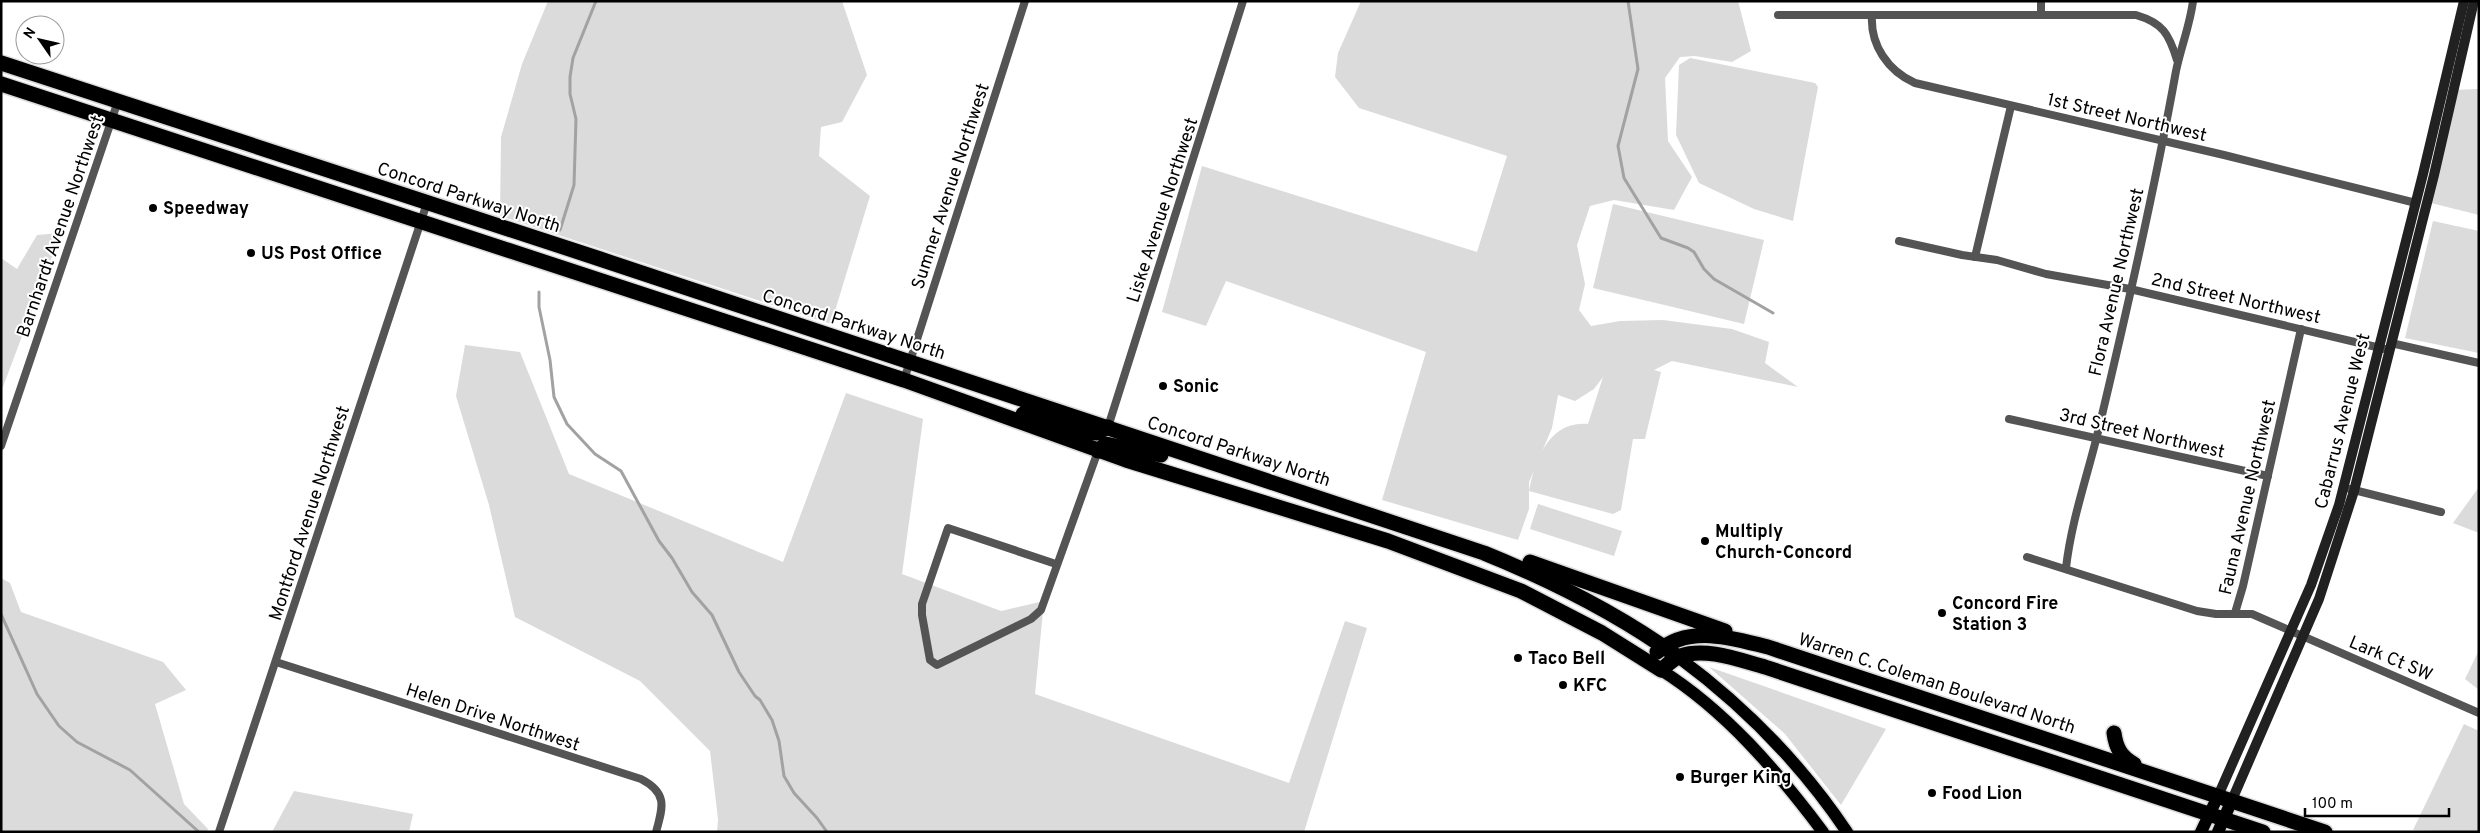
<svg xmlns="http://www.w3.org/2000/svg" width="2480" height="833" font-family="Overpass,sans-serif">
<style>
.green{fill:#dbdbdb}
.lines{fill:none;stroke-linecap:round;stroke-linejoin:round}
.stream{stroke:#a2a2a2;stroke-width:3}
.primary-casing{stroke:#dbdbdb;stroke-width:15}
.highway-casing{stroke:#dbdbdb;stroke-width:18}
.street{stroke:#545454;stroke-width:8}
.secondary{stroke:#212121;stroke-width:10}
.primary{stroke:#000;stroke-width:12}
.highway{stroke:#000;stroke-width:15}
.poi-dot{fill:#000;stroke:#fff;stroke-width:2}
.labels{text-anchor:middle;stroke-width:4;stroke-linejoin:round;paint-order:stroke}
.street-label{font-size:18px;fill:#000;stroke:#fff}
.poi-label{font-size:18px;font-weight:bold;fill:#000;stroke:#fff;text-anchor:start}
</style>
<rect width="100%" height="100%" fill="#fff"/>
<!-- green -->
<g class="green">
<polygon points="548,1 842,1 867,75 842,122 821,127 819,156 870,196 831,324 500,216 501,137 522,64"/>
<path d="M1361 1H1738L1751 51 1732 62 1695 56 1680 57 1665 78 1668 141 1692 177 1674 210 1614 200 1590 206 1577 245 1585 284 1579 310 1591 326 1620 321 1663 320 1732 329 1769 342 1765 363 1798 387 1672 361 1654 370 1661 372 1645 439H1633L1621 510 1613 514 1529 491C1535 459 1550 420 1588 424L1603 377 1594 389 1575 401 1558 395 1552 428 1529 482V509L1518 540 1382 500 1426 352 1226 281 1206 326 1162 312 1202 166 1477 252 1507 156 1359 108 1335 77 1338 53Z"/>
<polygon points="1690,58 1815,83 1818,87 1793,221 1754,209 1699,183 1676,135 1679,65"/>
<polygon points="2479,89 2479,215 2427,202 2452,90"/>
<polygon points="1613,204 1764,240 1744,324 1593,288"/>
<polygon points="2433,221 2479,231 2479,353 2405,338"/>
<polygon points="61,233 1,392 1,258 17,269 37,235"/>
<polygon points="465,345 520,352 569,474 783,562 846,393 923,419 902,574 1001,611 1044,601 1035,694 1289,783 1345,621 1367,628 1304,832 717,832 718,819 710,751 640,681 515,617 489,505 456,396"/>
<polygon points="2479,487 2479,533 2453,523"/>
<polygon points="1538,504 1622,531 1614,556 1530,529"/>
<polygon points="1,578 10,583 21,612 163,662 186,690 155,704 184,804 208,829 207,832 1,832"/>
<polygon points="2479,650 2479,690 2465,679"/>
<polygon points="1709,667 1886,729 1841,805 1785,734"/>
<polygon points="2464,724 2479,731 2479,832 2413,830"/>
<polygon points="294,791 413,814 409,832 272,832"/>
</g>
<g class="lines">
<!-- stream -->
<g class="stream">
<polyline points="1628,1 1638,69 1618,146 1624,178 1661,238 1688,248 1694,252 1704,269 1714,279 1773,313"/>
<polyline points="560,230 574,185 576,119 570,94 570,77 573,58 596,1"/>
<polyline points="539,292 539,307 550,360 554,397 567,424 595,454 621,471 659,541 672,558 692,592 712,615 739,672 755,696 760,700 772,720 779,741 784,776 794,793 817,818 827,832"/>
<polyline points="1,614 37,694 59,726 77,742 130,770 199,832"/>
</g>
<defs>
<g id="primary">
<path d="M1678 657C1743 705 1802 765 1847 832"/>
<path d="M1661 670C1726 711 1777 771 1823 832"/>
<polyline points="2201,832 2218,796"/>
<polyline points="2218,832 2232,800"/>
</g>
<g id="highway">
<path d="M1 63 600 259 1484 553C1553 581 1617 613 1678 657"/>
<path d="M1 84 904 380 1126 460 1388 541 1521 591 1602 633 1661 670C1667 665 1673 659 1680 656 1706 647 1739 660 1765 667L2263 832"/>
<polyline points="1023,414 1029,414 1087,432 1097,433 1108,427"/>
<polyline points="1098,451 1106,444 1161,455"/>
<polyline points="1530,562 1725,631"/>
<path d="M1657 652C1689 624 1731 638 1768 647L2325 832"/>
<path d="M2114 733C2116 748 2121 757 2134 764"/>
</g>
</defs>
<!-- primary casing -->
<use href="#primary" class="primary-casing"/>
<!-- highway casing -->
<use href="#highway" class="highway-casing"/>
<!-- street -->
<g class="street">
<polyline points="2041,14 2041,1"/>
<path d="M1778 15H2136C2163 23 2169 34 2177 60"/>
<path d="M1872 15C1870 45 1888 71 1915 83L2224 155 2416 203"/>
<polyline points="1899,241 1962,255 1997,260 2046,274 2130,289 2389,350"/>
<polyline points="1975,257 2011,106"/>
<polyline points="2391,343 2479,363"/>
<polyline points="904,380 1025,1"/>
<polyline points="2009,419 2268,476"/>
<polyline points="1108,427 1243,1"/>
<polyline points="1,446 118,101"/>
<polyline points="2350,489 2441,512"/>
<polyline points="2027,557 2197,611 2216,614 2252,614 2479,713"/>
<polyline points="1056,564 948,528 922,604 922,615 930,660 937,665 1031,619 1041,610 1098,451"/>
<path d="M2066 568C2071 523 2086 480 2097 436 2126 315 2154 193 2176 71 2181 47 2190 25 2193 1"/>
<polyline points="2235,613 2243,586 2301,329"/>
<path d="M276 662 641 779C668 793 663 807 656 832"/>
<polyline points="219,832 427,203"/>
</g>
<!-- secondary -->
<g class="secondary">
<polyline points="2218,796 2311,585 2339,505 2423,174 2464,1"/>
<polyline points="2232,800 2319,599 2354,491 2434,175 2474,1"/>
</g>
<!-- primary -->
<use href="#primary" class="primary"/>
<!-- highway -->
<use href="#highway" class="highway"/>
</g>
<!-- markers -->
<g class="poi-dot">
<circle cx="153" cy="208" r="5"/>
<circle cx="251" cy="253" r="5"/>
<circle cx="1163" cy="386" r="5"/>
<circle cx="1705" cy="541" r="5"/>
<circle cx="1942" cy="613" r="5"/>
<circle cx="1518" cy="658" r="5"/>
<circle cx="1563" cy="685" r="5"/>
<circle cx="1680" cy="777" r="5"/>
<circle cx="1932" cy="793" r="5"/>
</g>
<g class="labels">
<!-- street labels -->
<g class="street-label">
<text transform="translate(2127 117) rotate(13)" y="6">1st Street Northwest</text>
<text transform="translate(950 186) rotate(-72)" y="6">Sumner Avenue Northwest</text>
<text transform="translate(469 197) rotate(18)" y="6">Concord Parkway North</text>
<text transform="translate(1162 210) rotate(-72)" y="6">Liske Avenue Northwest</text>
<text transform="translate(60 226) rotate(-71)" y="6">Barnhardt Avenue Northwest</text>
<text transform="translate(2116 282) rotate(-77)" y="6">Flora Avenue Northwest</text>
<text transform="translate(2236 298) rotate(13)" y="6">2nd Street Northwest</text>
<text transform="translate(854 324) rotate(18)" y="6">Concord Parkway North</text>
<text transform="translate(2342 421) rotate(-76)" y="6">Cabarrus Avenue West</text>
<text transform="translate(2142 433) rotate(13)" y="6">3rd Street Northwest</text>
<text transform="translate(1239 451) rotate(18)" y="6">Concord Parkway North</text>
<text transform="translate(2247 497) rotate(-77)" y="6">Fauna Avenue Northwest</text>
<text transform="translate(309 513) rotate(-72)" y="6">Montford Avenue Northwest</text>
<text transform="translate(2391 658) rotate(23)" y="6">Lark Ct SW</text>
<text transform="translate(1937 683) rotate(18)" y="6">Warren C. Coleman Boulevard North</text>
<text transform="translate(493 717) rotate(18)" y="6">Helen Drive Northwest</text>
</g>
<!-- poi labels -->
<g class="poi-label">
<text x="163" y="214">Speedway</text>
<text x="261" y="259">US Post Office</text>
<text x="1173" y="392">Sonic</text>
<text x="1715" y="537">Multiply<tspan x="1715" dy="21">Church-Concord</tspan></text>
<text x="1952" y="609">Concord Fire<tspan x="1952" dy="21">Station 3</tspan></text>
<text x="1528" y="664">Taco Bell</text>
<text x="1573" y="691">KFC</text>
<text x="1690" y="783">Burger King</text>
<text x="1942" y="799">Food Lion</text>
</g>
</g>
<!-- border -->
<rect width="2480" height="833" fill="none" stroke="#000000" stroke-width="5"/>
<!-- north arrow -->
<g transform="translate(40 40) rotate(304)"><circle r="24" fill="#ffffff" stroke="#999999"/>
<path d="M0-4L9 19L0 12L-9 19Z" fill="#000000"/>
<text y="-8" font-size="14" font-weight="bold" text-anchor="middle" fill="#000000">N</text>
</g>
<!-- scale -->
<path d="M2305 808v8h144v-8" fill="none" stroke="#000000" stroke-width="2.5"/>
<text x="2312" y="808" font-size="15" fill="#000000" stroke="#ffffff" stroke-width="4" paint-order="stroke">100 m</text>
</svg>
